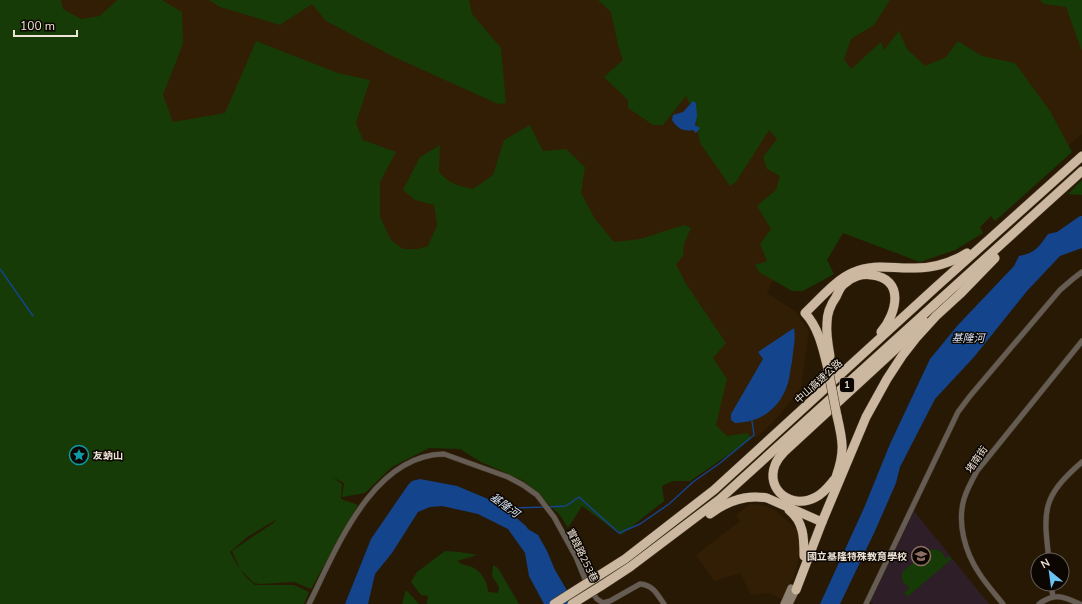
<svg xmlns="http://www.w3.org/2000/svg" width="1082" height="604" font-family="'Nunito Sans','Noto Sans TC',sans-serif">
<style>
.built{fill:#321e04}
.education{fill:#2d1e28}
.green{fill:#173b06}
.water{fill:#14448b}
.lines{fill:none;stroke-linecap:round;stroke-linejoin:round}
.stream{stroke:#14448b;stroke-width:1.5}
.street-casing{stroke:#443523;stroke-width:6}
.secondary-casing{stroke:#443523;stroke-width:8}
.highway-casing{stroke:#443523;stroke-width:10}
.street{stroke:#655d53;stroke-width:5}
.secondary{stroke:#8e8172;stroke-width:7}
.highway{stroke:#ccb8a0;stroke-width:9}
.highway-bridge-casing{stroke:#443523;stroke-width:10;stroke-linecap:butt}
.highway-bridge{stroke:#ccb8a0;stroke-width:9}
.labels{text-anchor:middle;stroke-width:3;stroke-linejoin:round;paint-order:stroke}
.shield{fill:#0b0601;stroke:#aba198;stroke-width:1}
.shield-label{font-size:9px;font-weight:bold;fill:#efe4d8}
.street-label{font-size:10px;fill:#efe4d8;stroke:#0b0601}
.poi-label{font-size:10px;font-weight:bold;fill:#efe4d8;stroke:#0b0601;text-anchor:start}
.water-label{font-size:11px;font-style:italic;fill:#d5e2f7;stroke:#0b0601}
</style>
<rect width="100%" height="100%" fill="#281905"/>
<!-- built -->
<g class="built">
<polygon points="23,0 1080,0 1082,5 1082,134 1050,162 798,226 767,293 796,312 809,331 801,388 777,418 757,437 652,448 377,266 129,151"/>
<polygon points="750,504 762,505 774,509 798,530 801,541 798,562 793,579 791,581 783,600 769,593 751,595 740,573 714,581 696,555 740,521 736,515"/>
</g>
<!-- education -->
<polygon class="education" points="914,511 989,604 873,604 870,601"/>
<!-- green -->
<g class="green">
<path d="M0 0H61L63 9 81 19 100 16 117 0H162L182 12 183 44 163 95 173 122 225 113 256 41 338 73 370 80 356 123 363 140 396 152 380 182V216L386 230 391 240 403 249H417L428 246 437 225 434 205 415 200 403 190 420 157 440 145 439 172C449 183 458 186 473 189L493 175 504 140 530 125 543 151 566 149 585 167 581 193 595 219 614 242 640 239 684 225 691 228 684 244 683 256 676 264 685 282 726 343 713 358 727 379 716 425 727 436 748 433 751 439 690 481H673L662 486 664 501 621 535 582 506 568 528 560 515 524 481 481 462 460 449 429 448 392 467 365 493 342 497 344 483 332 477 342 484 341 499 358 505 311 589 294 582 260 584 254 583 240 569 232 551 252 537 272 524 277 519 246 538 230 552C237 565 243 576 255 585H294L309 592 304 604H0Z"/>
<polygon points="209,0 469,0 472,14 501,48 506,103 498,104 392,56 326,21 312,4 280,25 220,7"/>
<polygon points="598,0 890,0 874,25 851,39 844,59 851,69 881,42 884,50 899,31 907,49 925,66 946,57 958,41 982,56 1015,63 1050,111 1072,152 995,221 991,216 980,227 983,233 955,250 920,262 843,233 827,260 834,274 803,291 792,291 759,272 755,265 767,261 760,244 771,229 757,206 776,190 780,176 767,169 763,157 777,139 769,130 736,182 730,186 700,143 695,115 686,96 663,125 653,125 628,108 628,100 604,77 623,60 618,45 611,12"/>
<polygon points="1040,0 1082,0 1082,51 1066,7 1044,4"/>
<polygon points="1082,180 1082,195 1068,194"/>
<path d="M930 549C938 550 944 550 945 559L949 556 952 559 907 597 904 593 910 588C903 584 900 580 903 571Z"/>
<path d="M445 551 460 552 477 555 457 561C462 565 465 565 472 567 481 571 488 582 488 592L498 593 499 587 492 576 493 565 498 568 519 604H427L428 596 421 595 411 582 417 572Z"/>
<polygon points="406,590 419,604 402,604"/>
</g>
<!-- water -->
<g class="water">
<path d="M693 101 696 103 697 116 695 125 700 128 696 133 693 130C683 132 677 128 672 120L673 115 683 112Z"/>
<path d="M1080 216H1082V248L1060 256 1027 291 974 357 935 399 900 467 896 483 875 531 840 604H820L864 508 890 444 930 359 958 325 1014 266 1019 256C1035 253 1039 247 1048 234L1057 232Z"/>
<path d="M794 328C796 339 793 350 792 362 790 369 790 377 788 383 780 409 761 422 735 423L731 420V414L763 359 758 352Z"/>
<polygon points="420,479 457,486 488,499 507,510 526,526 528,529 538,535 547,551 555,570 575,604 544,604 529,576 525,553 508,529 478,514 442,506 430,507 418,512 392,553 375,574 368,604 345,604 371,539 408,485 412,481"/>
</g>
<g class="lines">
<!-- stream -->
<g class="stream">
<polyline points="0,269 33,316"/>
<polyline points="548,507 566,506 579,497 619,533 640,524 669,504 693,482 720,463 754,435 752,421"/>
<polyline points="507,511 513,508 545,507"/>
</g>
<defs>
<g id="street">
<path d="M1049 560C1043 509 1042 497 1082 462"/>
<polyline points="1051,584 1053,597"/>
<path d="M591 591 597 599 603 603 610 601 640 584C653 585 657 594 664 604"/>
<path d="M309 604C336 550 372 455 444 454L508 477 523 485 537 495 554 517 576 557 587 584"/>
<polyline points="866,604 958,412 970,396 1060,290 1074,278 1082,272"/>
<path d="M1003 604C995 594 986 584 979 573 965 552 957 523 964 499 967 489 972 480 977 471L1082 341"/>
<path d="M1039 604C1055 592 1064 597 1080 604"/>
</g>
<polyline id="secondary" points="784,604 791,588 796,590 789,604"/>
<g id="highway">
<path d="M830 356C828 345 826 333 827 323 827 313 831 304 836 297 838 293 840 287 844 284 851 277 862 273 872 275 905 279 897 313 881 332"/>
<path d="M828 369C823 349 819 328 805 313 820 299 835 280 854 272 874 263 894 269 915 268 933 268 951 263 967 253"/>
<path d="M836 477C845 452 843 441 837 416"/>
<path d="M834 480C829 486 824 493 816 497 793 510 765 491 775 465 777 460 780 456 784 452L925 322"/>
<path d="M789 510C804 522 804 538 804 556"/>
<path d="M710 514C727 501 745 494 767 498L822 522"/>
<polyline points="595,578 625,559 714,490 936,287 1082,156"/>
<polyline points="601,586 630,567 720,499 1082,171"/>
<polyline points="796,590 822,522 866,417 887,379 902,356 916,338 936,316 960,294 995,258"/>
</g>
</defs>
<!-- street casing -->
<use href="#street" class="street-casing"/>
<!-- secondary casing -->
<use href="#secondary" class="secondary-casing"/>
<!-- highway casing -->
<use href="#highway" class="highway-casing"/>
<!-- street -->
<use href="#street" class="street"/>
<!-- secondary -->
<use href="#secondary" class="secondary"/>
<!-- highway -->
<use href="#highway" class="highway"/>
<defs>
<g id="highway-bridge">
<polyline points="828,369 837,416"/>
<polyline points="554,604 595,578"/>
<polyline points="572,604 601,586"/>
</g>
</defs>
<!-- highway-bridge casing -->
<use href="#highway-bridge" class="highway-bridge-casing"/>
<!-- highway-bridge -->
<use href="#highway-bridge" class="highway-bridge"/>
</g>
<!-- icons -->
<defs>
<symbol id="sight-ring" viewBox="-11 -11 22 22"><circle r="9.5" fill="#0b0601" stroke="#0f9aa8" stroke-width="1.5"/><path d="M0-6L1.8-2.2L6-1.7L2.9 1.2L3.7 5.4L0 3.3L-3.7 5.4L-2.9 1.2L-6-1.7L-1.8-2.2Z" fill="#0f9aa8"/></symbol>
<symbol id="school-ring" viewBox="-11 -11 22 22"><circle r="9.5" fill="#0b0601" stroke="#8d6e63" stroke-width="1.5"/><path d="M0-5L7-2L0 1L-7-2ZM-4 1L0 2.5L4 1V4Q0 6-4 4Z" fill="#8d6e63"/></symbol>
</defs>
<g fill-rule="evenodd">
<use href="#sight-ring" x="68" y="444" width="22" height="22"/>
<use href="#school-ring" x="910" y="545" width="22" height="22"/>
</g>
<g class="labels">
<!-- shield labels -->
<rect class="shield" x="840" y="378" width="14" height="14" rx="3"/>
<g class="shield-label">
<text x="847" y="388">1</text>
</g>
<!-- street labels -->
<g class="street-label">
<text transform="translate(818 381) rotate(-42)" y="4">中山高速公路</text>
<text transform="translate(976 459) rotate(-55)" y="4">堵南街</text>
<text transform="translate(583 555) rotate(64)" y="4">實踐路253巷</text>
</g>
<!-- poi labels -->
<g class="poi-label">
<text x="93" y="459">友蚋山</text>
<text x="907" y="560" text-anchor="end">國立基隆特殊教育學校</text>
</g>
<!-- water labels -->
<g class="water-label">
<text x="968" y="342">基隆河</text>
<text transform="translate(505 505) rotate(36)" y="4">基隆河</text>
</g>
</g>
<!-- north arrow -->
<g transform="translate(1050 572) rotate(331)"><circle r="19" fill="#0b0601" stroke="#665f57"/>
<path d="M0-3L7 15L0 10L-7 15Z" fill="#6ac3f1"/>
<text y="-6" font-size="11" font-weight="bold" text-anchor="middle" fill="#efe4d8">N</text>
</g>
<!-- scale -->
<path d="M14 30v6h63v-6" fill="none" stroke="#efe4d8" stroke-width="2"/>
<text x="20" y="30" font-size="12" fill="#efe4d8" stroke="#0b0601" stroke-width="3" paint-order="stroke">100 m</text>
</svg>
